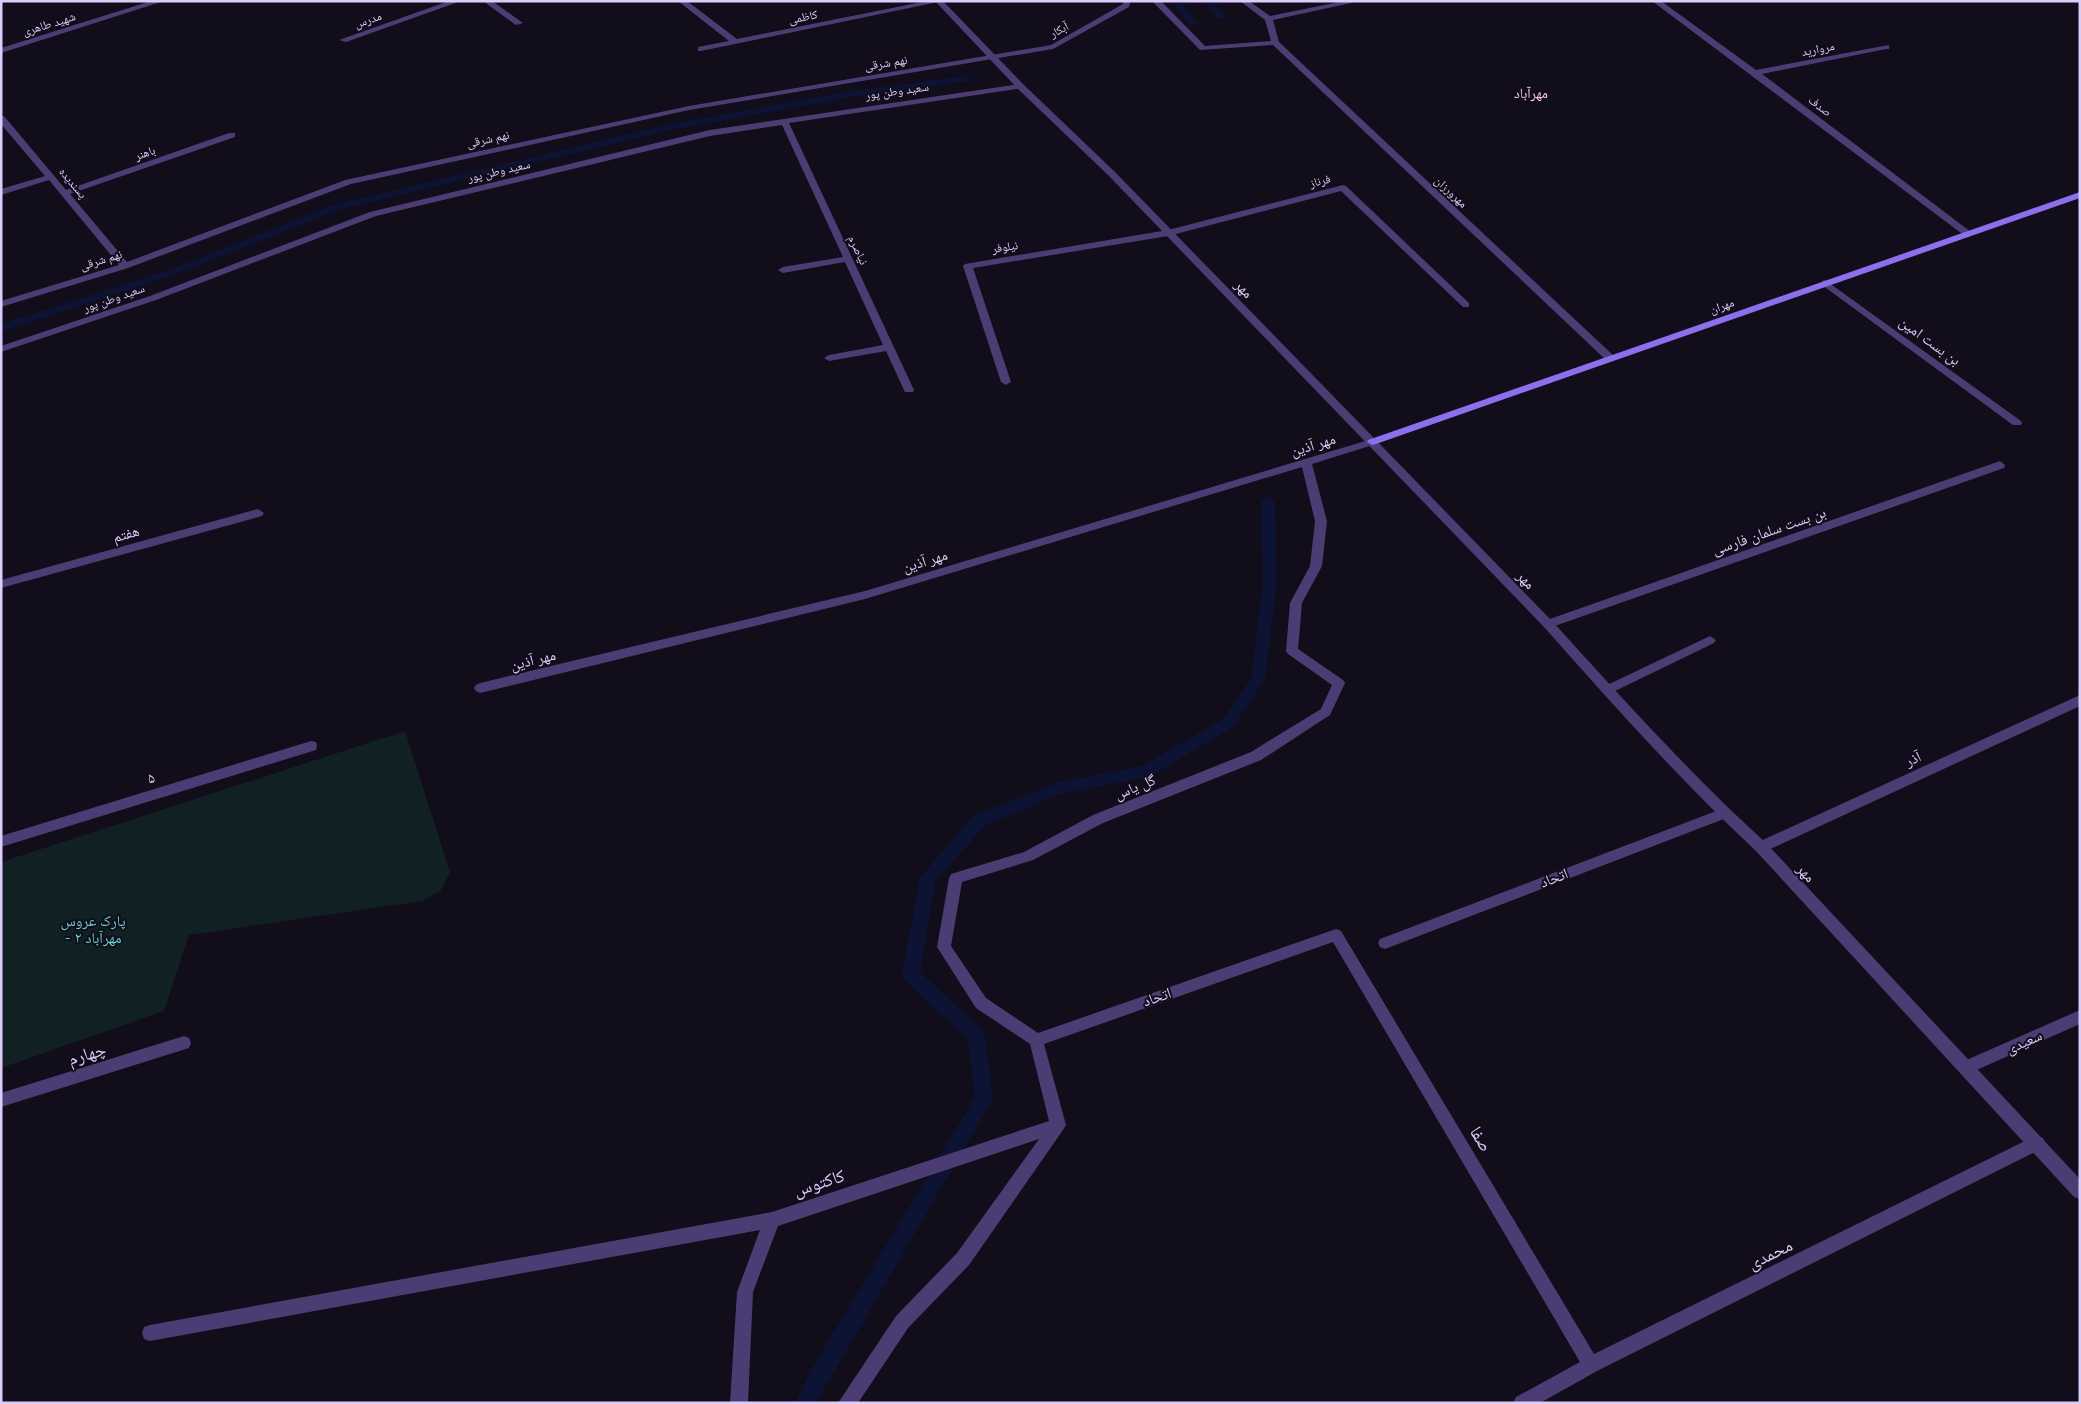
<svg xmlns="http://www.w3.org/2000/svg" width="2081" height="1404" font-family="Raleway,'Noto Naskh Arabic',sans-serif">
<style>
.green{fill:#112023}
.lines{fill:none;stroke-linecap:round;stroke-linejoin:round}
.stream{fill:#0d1332;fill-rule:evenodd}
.minor{fill:#4b3d73;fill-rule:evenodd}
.tertiary{fill:#4b3d73;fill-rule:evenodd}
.secondary{fill:#8d6eed;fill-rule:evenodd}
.labels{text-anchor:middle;stroke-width:4;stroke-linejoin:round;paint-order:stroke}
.far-street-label{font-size:12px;fill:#dbccf9;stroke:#120d1a}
.far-neighbourhood-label{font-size:14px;fill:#f9cee0;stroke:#120d1a}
.street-label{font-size:15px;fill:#dbccf9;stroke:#120d1a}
.park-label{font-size:15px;fill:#62cfcb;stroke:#120d1a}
.near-street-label{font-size:18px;fill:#dbccf9;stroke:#120d1a}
</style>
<rect width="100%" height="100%" fill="#120d1a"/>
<!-- green -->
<polygon class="green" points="405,731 450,872 441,890 423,901 189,935 164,1011 1,1068 1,862"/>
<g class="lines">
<!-- stream -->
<g class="stream">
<polygon points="1172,1 1181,1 1197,23 1195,25 1189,25"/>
<polygon points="1204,1 1213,1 1225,17 1223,19 1217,19"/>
<polygon points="966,76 971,79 969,81 851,97 671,130 341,209 174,275 1,332 1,324 166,271 333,205 671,124 851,91"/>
<polygon points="1268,498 1273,500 1275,503 1277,582 1265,679 1233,727 1152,776 1061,794 986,825 936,880 920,972 982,1030 985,1036 993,1098 990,1104 816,1403 795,1403 814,1365 975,1097 968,1040 905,980 902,975 920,877 974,815 1059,782 1142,766 1223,719 1251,678 1263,582 1261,503 1263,500"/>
</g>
<!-- minor -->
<g class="minor">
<polygon points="151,1 164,1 1,53 1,48"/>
<polygon points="449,1 461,1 346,42 339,40"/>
<polygon points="483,1 492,1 523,23 516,25"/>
<polygon points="678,1 687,1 737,39 927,1 943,1 701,51 698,51 698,47 729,41"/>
<polygon points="1123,1 1131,1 1129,7 1053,49 689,110 351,184 128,268 1,307 1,301 119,265 49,180 1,195 1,189 45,176 1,124 1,116 4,116 66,190 229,133 235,133 235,137 70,194 127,262 345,180 689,106 1051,45 1123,4"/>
<polygon points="1152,1 1161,1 1205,46 1271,41 1265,20 1240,1 1249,1 1270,16 1344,1 1360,1 1273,20 1279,42 1614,356 1614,360 1606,360 1273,45 1200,50"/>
<polygon points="1652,1 1661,1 1756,70 1889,45 1889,49 1886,49 1762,74 1971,232 1971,236 1965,236"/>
<polygon points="1020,84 1023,84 1023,88 789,123 914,390 913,392 905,392 904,390 886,351 829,361 824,358 829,355 883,345 845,262 783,273 778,270 783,267 843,257 782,125 710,136 376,216 156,300 1,352 1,346 150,296 370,212 710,130"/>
<polygon points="1343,185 1346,186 1469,303 1469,307 1463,307 1341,191 1168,236 973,268 1011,382 1006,385 1001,382 963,266 965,264 1168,230"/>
<polygon points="1825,280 2021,421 2022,423 2021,425 2013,425 1822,285 1822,281"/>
<polygon points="1372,439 1376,440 1377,442 1376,444 1312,464 1327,521 1322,566 1302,603 1298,649 1343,680 1345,683 1330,715 1261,760 1103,823 1033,860 962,882 951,946 986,998 1038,1033 1336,929 1341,931 1594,1354 2031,1138 2037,1136 2043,1138 2045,1143 2043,1148 1597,1371 1540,1403 1513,1403 1516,1397 1580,1362 1333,942 1044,1044 1066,1125 1063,1130 969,1265 908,1328 858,1403 838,1403 896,1316 957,1253 1039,1139 778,1226 753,1292 748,1403 730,1403 737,1292 760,1230 150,1341 144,1339 142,1333 144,1327 150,1325 772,1212 1049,1121 1030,1044 976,1008 937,947 949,878 951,874 1024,852 1093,815 1251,752 1321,709 1332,685 1288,654 1286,651 1290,603 1310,566 1315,521 1302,467 865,599 480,693 476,691 474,688 476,685 480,683 865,591"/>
<polygon points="2000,461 2005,465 2004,468 1552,627 1544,627 1542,624 1544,621"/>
<polygon points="258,509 264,513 262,516 1,588 1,580"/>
<polygon points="1710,636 1716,640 1714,643 1611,693 1603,693 1601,690 1603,687"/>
<polygon points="2080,695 2080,706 1766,851 1761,853 1756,851 1754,847 1756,843"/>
<polygon points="311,741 316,742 317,746 316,750 1,847 1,836"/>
<polygon points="1724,808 1729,809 1731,813 1729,817 1385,949 1380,947 1378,943 1380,939"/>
<polygon points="2080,1010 2080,1024 1972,1072 1967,1074 1962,1072 1959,1067 1962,1062"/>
<polygon points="184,1036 189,1038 191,1043 189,1048 1,1107 1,1093"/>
</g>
<!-- tertiary -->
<path class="tertiary" d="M935 1H943L1023 84 1115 172 1552 621C1621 697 1690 774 1766 843L2080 1179V1199L2074 1197 1756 851C1681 781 1612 704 1544 627L1109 176 1017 88Z"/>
<!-- secondary -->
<polygon class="secondary" points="2080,192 2080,198 1376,444 1372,445 1367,442 1368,440"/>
</g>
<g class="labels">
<!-- far-street labels -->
<g class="far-street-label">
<text transform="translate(803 17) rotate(-11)" y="4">کاظمی</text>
<text transform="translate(368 20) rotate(-19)" y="4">مدرس</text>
<text transform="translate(49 24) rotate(-17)" y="4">شهید طاهری</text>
<text transform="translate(1059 30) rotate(-28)" y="4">آبکار</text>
<text transform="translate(1818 49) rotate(-11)" y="4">مروارید</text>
<text transform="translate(886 63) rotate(-9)" y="4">نهم شرقی</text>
<text transform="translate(897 91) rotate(-8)" y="4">سعید وطن پور</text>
<text transform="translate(1820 106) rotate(37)" y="4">صدف</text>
<text transform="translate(488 139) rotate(-12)" y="4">نهم شرقی</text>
<text transform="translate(145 153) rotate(-19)" y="4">باهنر</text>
<text transform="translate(499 171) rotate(-13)" y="4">سعید وطن پور</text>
<text transform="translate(1320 181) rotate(-14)" y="4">فرناز</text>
<text transform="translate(73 183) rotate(50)" y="4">پسندیده</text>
<text transform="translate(1451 192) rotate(43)" y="4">مهرورزان</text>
<text transform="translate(1005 247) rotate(-9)" y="4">نیلوفر</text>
<text transform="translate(858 250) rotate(65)" y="4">نیاصرم</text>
<text transform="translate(101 260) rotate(-17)" y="4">نهم شرقی</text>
<text transform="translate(114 298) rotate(-19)" y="4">سعید وطن پور</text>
<text transform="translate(1722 306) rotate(-19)" y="4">مهران</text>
</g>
<!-- far-neighbourhood labels -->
<g class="far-neighbourhood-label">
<text x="1531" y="98">مهرآباد</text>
</g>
<!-- street labels -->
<g class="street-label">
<text transform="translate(1244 289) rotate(46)" y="5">مهر</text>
<text transform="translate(1930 341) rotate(36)" y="5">بن بست امین</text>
<text transform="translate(1313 445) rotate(-17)" y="5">مهر آذین</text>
<text transform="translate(1769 531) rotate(-19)" y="5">بن بست سلمان فارسی</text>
<text transform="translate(126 534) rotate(-16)" y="5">هفتم</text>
<text transform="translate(925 561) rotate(-17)" y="5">مهر آذین</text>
<text transform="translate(1526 580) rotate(46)" y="5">مهر</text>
<text transform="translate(533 660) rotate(-14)" y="5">مهر آذین</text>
<text transform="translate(1913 759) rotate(-25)" y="5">آذر</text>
<text transform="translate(151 778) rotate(-17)" y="5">۵</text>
<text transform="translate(1135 787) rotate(-22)" y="5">گل یاس</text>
<text transform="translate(1806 873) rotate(47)" y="5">مهر</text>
<text transform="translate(1554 878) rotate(-21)" y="5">اتحاد</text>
<text transform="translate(1157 997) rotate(-19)" y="5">اتحاد</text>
<text transform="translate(2024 1042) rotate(-24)" y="5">سعیدی</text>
</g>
<!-- park labels -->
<g class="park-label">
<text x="93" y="926">پارک عروس<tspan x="93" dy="17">- مهرآباد ۲</tspan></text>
</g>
<!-- near-street labels -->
<g class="near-street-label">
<text transform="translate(87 1054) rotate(-17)" y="6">چهارم</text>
<text transform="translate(1481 1139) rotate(59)" y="6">صفا</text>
<text transform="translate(819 1183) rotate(-18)" y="6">کاکتوس</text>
<text transform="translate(1770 1254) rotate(-26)" y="6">محمدی</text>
</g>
</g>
<!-- border -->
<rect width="2081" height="1404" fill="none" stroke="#dbccf9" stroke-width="5"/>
</svg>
